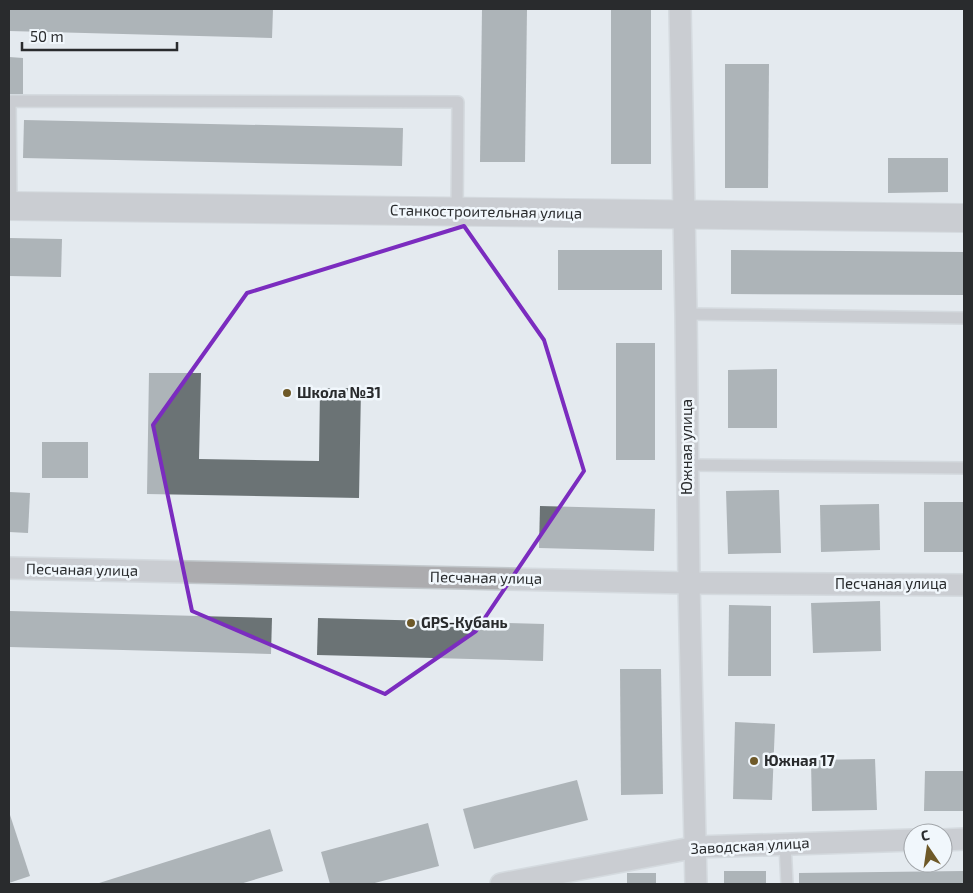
<svg xmlns="http://www.w3.org/2000/svg" width="973" height="893" font-family="'Exo 2',sans-serif">
<style>
.building{fill:#6b7375}
.lines{fill:none;stroke-linecap:round;stroke-linejoin:round}
.service-casing{stroke:#c2c8cc;stroke-width:14}
.minor-casing{stroke:#c2c8cc;stroke-width:24}
.tertiary-casing{stroke:#c2c8cc;stroke-width:30}
.service{stroke:#acacaf;stroke-width:11}
.minor{stroke:#acacaf;stroke-width:21}
.tertiary{stroke:#acacaf;stroke-width:28}
.marked{fill:none;stroke:#7b2cbf;stroke-width:4;stroke-linejoin:round}
.poi-dot{fill:#6e5928;stroke:#f1f7fc;stroke-width:2}
.labels{text-anchor:middle;stroke-width:5;stroke-linejoin:round;paint-order:stroke}
.street-label{font-size:15px;fill:#292b2d;stroke:#f1f7fc}
.poi-label{font-size:15px;font-weight:bold;fill:#292b2d;stroke:#f1f7fc;text-anchor:start}
</style>
<rect width="100%" height="100%" fill="#e4eaef"/>
<!-- building -->
<g class="building">
<polygon points="9,9 273,9 272,38 9,31"/>
<polygon points="482,9 527,9 525,162 480,162"/>
<rect x="611" y="9" width="40" height="155"/>
<polygon points="9,57 23,58 23,94 9,94"/>
<polygon points="725,64 769,64 768,188 725,188"/>
<polygon points="24,120 403,128 402,166 23,158"/>
<polygon points="888,158 948,158 948,192 888,193"/>
<polygon points="9,238 62,239 61,277 9,276"/>
<rect x="558" y="250" width="104" height="40"/>
<polygon points="731,250 964,252 964,295 731,294"/>
<rect x="616" y="343" width="39" height="117"/>
<polygon points="777,369 777,428 728,428 728,370"/>
<polygon points="149,373 201,373 199,459 319,461 320,388 361,388 359,498 147,494"/>
<rect x="42" y="442" width="46" height="36"/>
<polygon points="779,490 781,553 728,554 726,491"/>
<polygon points="9,492 30,493 28,533 9,532"/>
<rect x="924" y="502" width="40" height="50"/>
<polygon points="879,504 880,550 821,552 820,505"/>
<polygon points="540,506 655,509 654,551 539,548"/>
<polygon points="880,601 881,651 813,653 811,603"/>
<polygon points="729,605 771,606 771,676 728,676"/>
<polygon points="9,611 272,618 271,654 9,647"/>
<polygon points="318,618 544,624 543,661 317,655"/>
<polygon points="620,669 661,669 663,794 621,795"/>
<polygon points="735,722 775,724 772,800 733,799"/>
<polygon points="875,759 877,810 812,811 811,760"/>
<polygon points="925,771 964,771 964,811 924,811"/>
<polygon points="577,780 588,820 474,849 463,809"/>
<polygon points="9,812 30,876 9,883"/>
<polygon points="428,823 439,866 371,884 330,884 321,852"/>
<polygon points="270,829 283,871 240,884 96,884"/>
<rect x="724" y="871" width="42" height="13"/>
<polygon points="964,871 964,884 799,884 799,873"/>
<rect x="627" y="873" width="29" height="11"/>
</g>
<g class="lines">
<defs>
<g id="service">
<polyline points="11,206 10,101 458,102 457,212"/>
<polyline points="686,314 964,318"/>
<polyline points="687,465 964,468"/>
<polyline points="785,844 787,884"/>
</g>
<g id="minor">
<polyline points="680,9 686,314 689,583 696,884"/>
<polyline points="9,568 689,583 964,585"/>
<polyline points="943,840 964,839"/>
<polyline points="501,884 697,847 913,840"/>
</g>
<polyline id="tertiary" points="9,206 964,218"/>
</defs>
<!-- service casing -->
<use href="#service" class="service-casing"/>
<!-- minor casing -->
<use href="#minor" class="minor-casing"/>
<!-- tertiary casing -->
<use href="#tertiary" class="tertiary-casing"/>
<!-- service -->
<use href="#service" class="service"/>
<!-- minor -->
<use href="#minor" class="minor"/>
<!-- tertiary -->
<use href="#tertiary" class="tertiary"/>
</g>
<!-- marked area -->
<path d="M0 0H973V893H0ZM464 226 544 340 584 471 476 631 385 694 192 611 153 425 247 293Z" fill="#e4eaef" fill-opacity=".55" fill-rule="evenodd"/>
<path class="marked" d="M464 226 544 340 584 471 476 631 385 694 192 611 153 425 247 293Z"/>
<!-- markers -->
<g class="poi-dot">
<circle cx="287" cy="393" r="5"/>
<circle cx="411" cy="623" r="5"/>
<circle cx="754" cy="761" r="5"/>
</g>
<g class="labels">
<!-- street labels -->
<g class="street-label">
<text transform="translate(486 212) rotate(1)" y="5">Станкостроительная улица</text>
<text transform="translate(687 447) rotate(-90)" y="5">Южная улица</text>
<text transform="translate(82 570) rotate(1)" y="5">Песчаная улица</text>
<text transform="translate(486 578) rotate(1)" y="5">Песчаная улица</text>
<text x="891" y="589">Песчаная улица</text>
<text transform="translate(750 846) rotate(-3)" y="5">Заводская улица</text>
</g>
<!-- poi labels -->
<g class="poi-label">
<text x="297" y="398">Школа №31</text>
<text x="421" y="628">GPS-Кубань</text>
<text x="764" y="766">Южная 17</text>
</g>
</g>
<!-- border -->
<rect width="973" height="893" fill="none" stroke="#292b2d" stroke-width="20"/>
<!-- north arrow -->
<g transform="translate(928 848) rotate(347)"><circle r="24" fill="#f1f7fc" stroke="#a1a5a9"/>
<path d="M0-4L9 19L0 12L-9 19Z" fill="#6e5928"/>
<text y="-8" font-size="14" font-weight="bold" text-anchor="middle" fill="#292b2d">С</text>
</g>
<!-- scale -->
<path d="M22 42v8h155v-8" fill="none" stroke="#292b2d" stroke-width="2.5"/>
<text x="30" y="42" font-size="15" fill="#292b2d" stroke="#f1f7fc" stroke-width="4" paint-order="stroke">50 m</text>
</svg>
